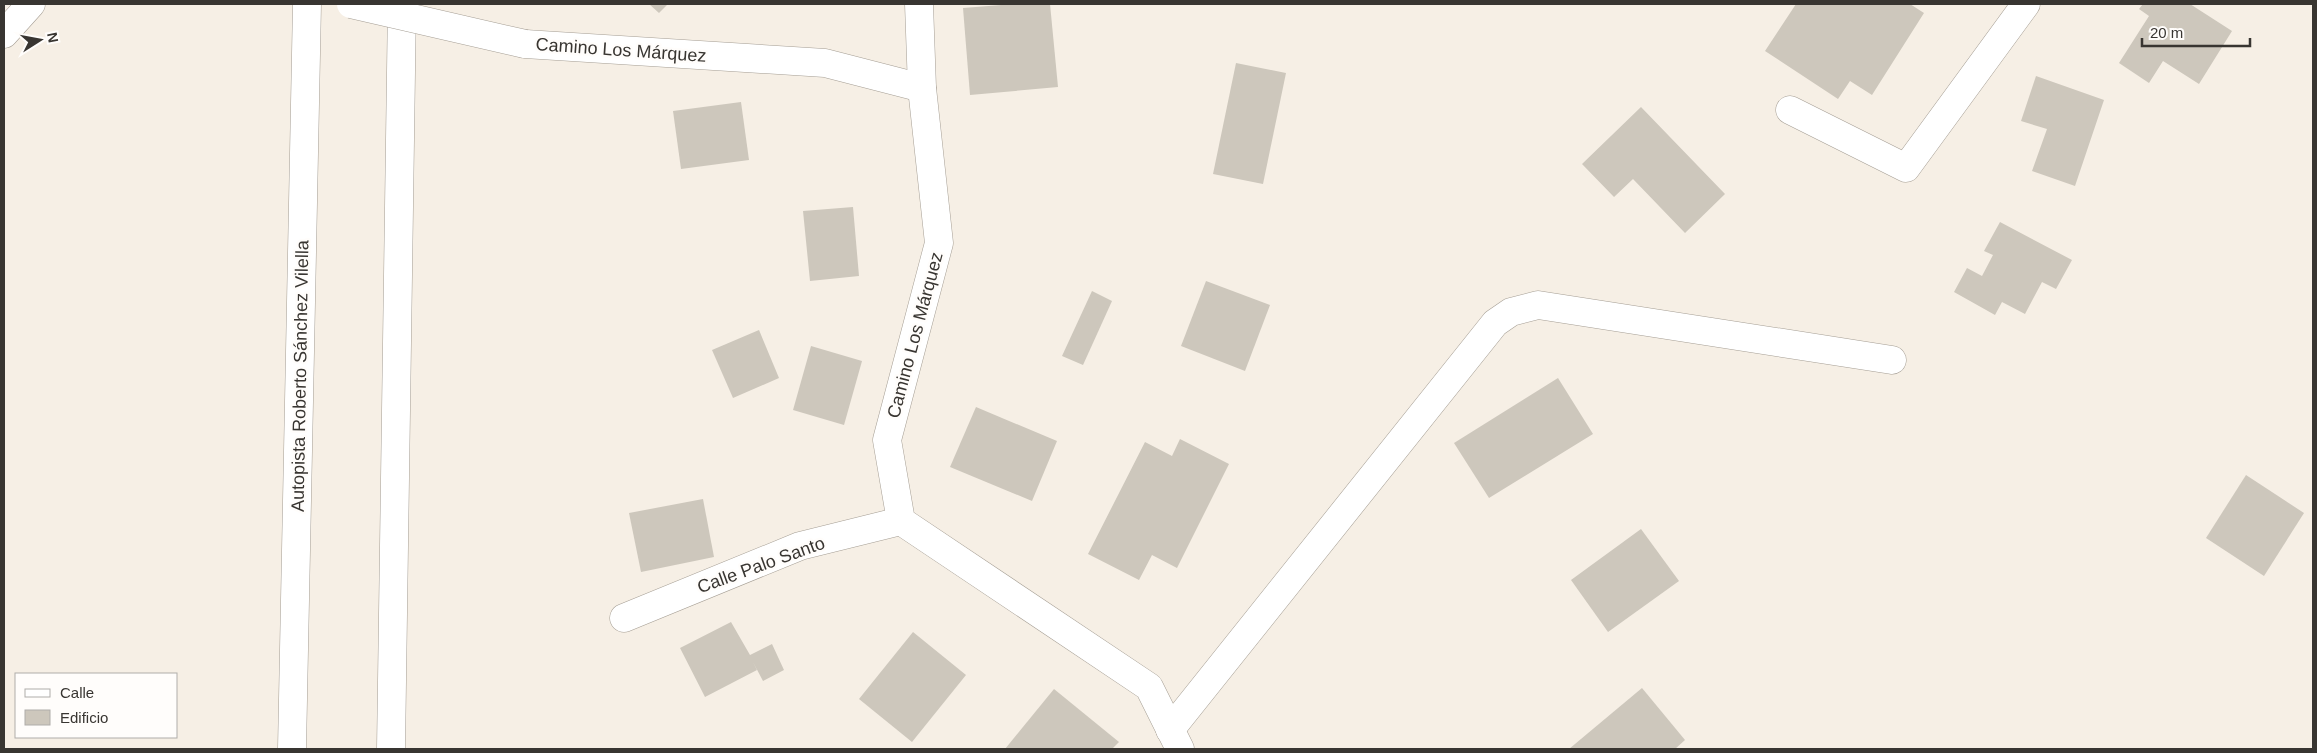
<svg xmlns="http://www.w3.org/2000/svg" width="2317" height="753" font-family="Helvetica,sans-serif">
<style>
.building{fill:#cdc7bc}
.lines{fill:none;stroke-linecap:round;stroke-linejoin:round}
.minor-casing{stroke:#a59e94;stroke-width:29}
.highway-casing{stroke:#a59e94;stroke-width:29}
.minor{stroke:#fff;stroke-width:28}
.highway{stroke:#fff;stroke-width:28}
.minor-bridge-casing{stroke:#a59e94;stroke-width:29;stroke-linecap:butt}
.minor-bridge{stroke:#fff;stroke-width:28}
.labels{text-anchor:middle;stroke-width:5;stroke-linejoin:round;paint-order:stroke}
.street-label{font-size:18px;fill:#383531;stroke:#fffdfb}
</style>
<rect width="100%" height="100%" fill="#f6efe5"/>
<!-- building -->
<g class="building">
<polygon points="649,4 668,4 659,13"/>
<polygon points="1014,4 1050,4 1058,87 970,95 963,8"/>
<polygon points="1796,4 1910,4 1924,13 1872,95 1850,81 1838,99 1765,51"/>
<polygon points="2143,4 2190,4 2232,31 2199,84 2163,61 2149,83 2119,63 2149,16 2139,9"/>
<polygon points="1236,63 1286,73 1263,184 1213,174"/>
<polygon points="2036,76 2104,100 2075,186 2032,171 2047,129 2021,121"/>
<polygon points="741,102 749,160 681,169 673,111"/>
<polygon points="1641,107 1725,194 1685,233 1633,179 1614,197 1582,164"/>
<polygon points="853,207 859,276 810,281 803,211"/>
<polygon points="2000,222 2072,260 2056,289 2042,282 2025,314 2002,302 1995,315 1954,292 1967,268 1982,276 1993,255 1984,251"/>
<polygon points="1206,281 1270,305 1245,371 1181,346"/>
<polygon points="1092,291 1112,301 1083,365 1062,356"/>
<polygon points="759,330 779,378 733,398 712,350"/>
<polygon points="811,346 862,361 844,425 793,410"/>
<polygon points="1558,378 1593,434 1489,498 1454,443"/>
<polygon points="976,407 1057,441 1032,501 950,467"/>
<polygon points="1180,439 1229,464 1177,568 1152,555 1139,580 1088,554 1145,442 1172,456"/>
<polygon points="2246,475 2304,513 2264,576 2206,538"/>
<polygon points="703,499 714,557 641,572 629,513"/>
<polygon points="1641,529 1679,581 1608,632 1571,580"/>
<polygon points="731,622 750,655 772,644 784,670 763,681 753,662 757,670 705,697 680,648"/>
<polygon points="913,632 966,675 912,742 859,699"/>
<polygon points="1642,688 1685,740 1675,749 1569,749"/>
<polygon points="1054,689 1119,742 1112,749 1005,749"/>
</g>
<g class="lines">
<defs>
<g id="minor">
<polyline points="919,4 922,88 939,243 887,440 901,521 1149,687 1180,749"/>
<polyline points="4,34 31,4"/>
<polyline points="525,44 825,63 922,88"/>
<polyline points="1790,110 1906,168 2026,4"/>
<polyline points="624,618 800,546 901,521"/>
<polyline points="1170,730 1495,323 1511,312 1538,305 1892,360"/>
</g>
<g id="highway">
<polyline points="292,749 307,4"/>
<polyline points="391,749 402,4"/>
</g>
</defs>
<!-- minor casing -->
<use href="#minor" class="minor-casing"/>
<!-- highway casing -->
<use href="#highway" class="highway-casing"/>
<!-- minor -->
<use href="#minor" class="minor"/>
<!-- highway -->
<use href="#highway" class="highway"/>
<defs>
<polyline id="minor-bridge" points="351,4 525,44"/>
</defs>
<!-- minor-bridge casing -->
<use href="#minor-bridge" class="minor-bridge-casing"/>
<!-- minor-bridge -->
<use href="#minor-bridge" class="minor-bridge"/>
</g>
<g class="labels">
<!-- street labels -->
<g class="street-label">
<text transform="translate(621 50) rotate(4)" y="6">Camino Los Márquez</text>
<text transform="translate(915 335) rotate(-75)" y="6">Camino Los Márquez</text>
<text transform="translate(300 376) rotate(-89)" y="6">Autopista Roberto Sánchez Vilella</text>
<text transform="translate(761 565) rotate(-20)" y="6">Calle Palo Santo</text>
</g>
</g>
<!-- border -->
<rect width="2317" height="753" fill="none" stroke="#383531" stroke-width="10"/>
<!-- legend -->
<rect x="15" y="673" width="162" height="65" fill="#fffdfb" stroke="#afadaa"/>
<rect x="25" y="689" width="25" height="8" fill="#ffffff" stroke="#afadaa"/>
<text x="60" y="698" font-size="15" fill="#383531">Calle</text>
<rect x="25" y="710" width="25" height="15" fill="#cdc7bc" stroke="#afadaa"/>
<text x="60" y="723" font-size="15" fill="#383531">Edificio</text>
<!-- north arrow -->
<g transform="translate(40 40) rotate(79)" stroke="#fffdfb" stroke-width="4" paint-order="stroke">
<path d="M0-4L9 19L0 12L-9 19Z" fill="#383531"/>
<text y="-8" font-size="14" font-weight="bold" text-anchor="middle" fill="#383531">N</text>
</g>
<!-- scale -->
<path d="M2142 38v8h108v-8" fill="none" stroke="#383531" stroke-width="2.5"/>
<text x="2150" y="38" font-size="15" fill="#383531" stroke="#fffdfb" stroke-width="4" paint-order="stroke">20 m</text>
</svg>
